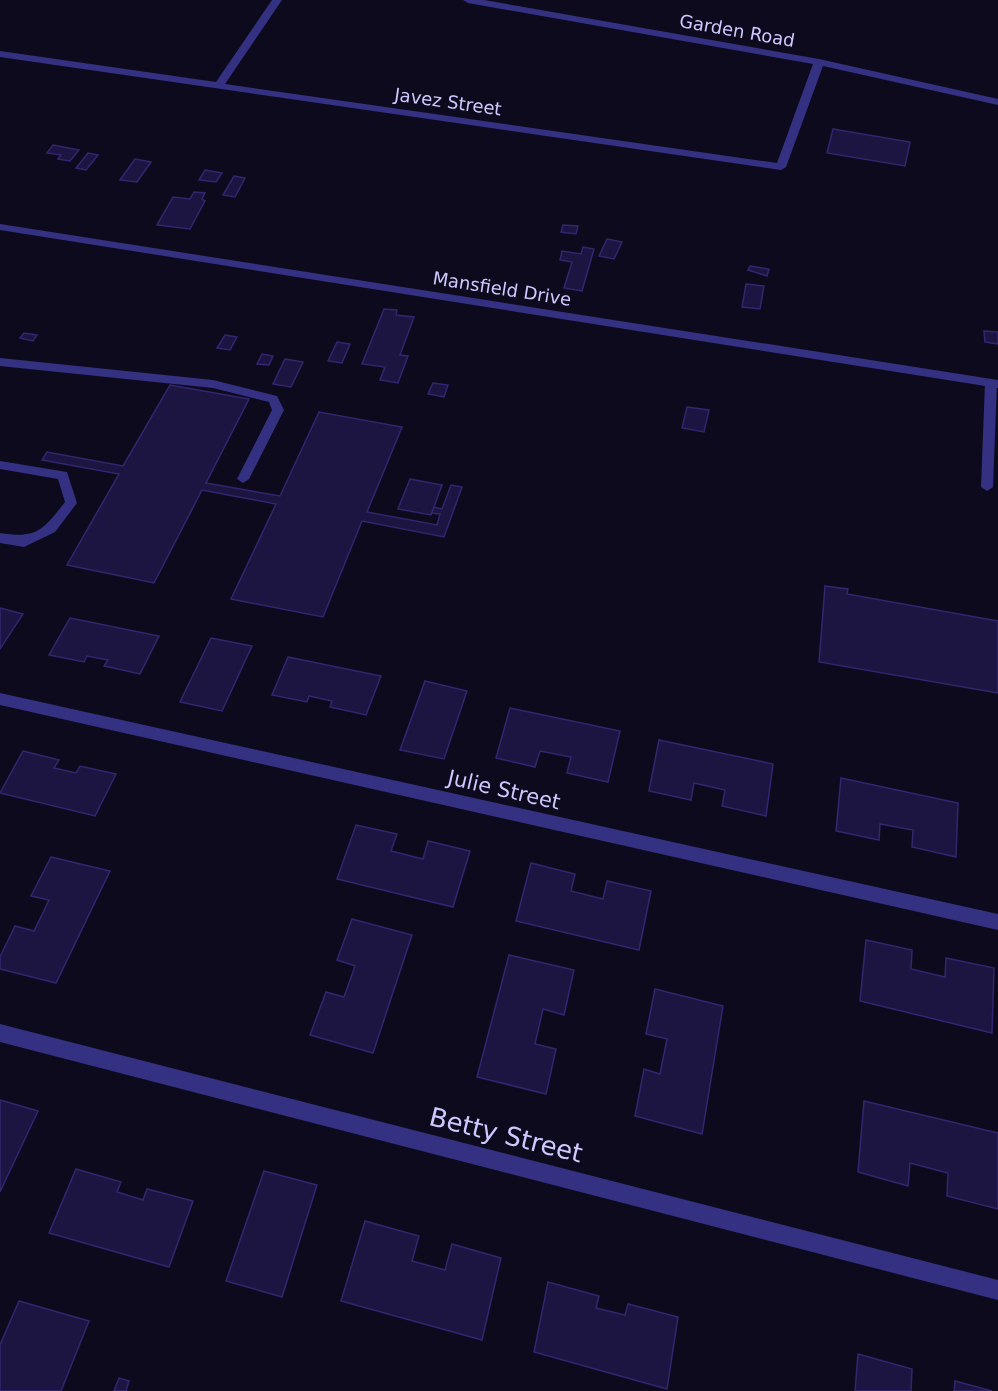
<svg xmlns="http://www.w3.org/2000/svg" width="998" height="1391" font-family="'DejaVu Sans',sans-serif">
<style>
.building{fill:#1d1541;stroke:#33256f;stroke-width:1.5}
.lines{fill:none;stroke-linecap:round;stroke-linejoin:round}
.lane{fill:#343182;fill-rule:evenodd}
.street{fill:#343182;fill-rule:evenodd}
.labels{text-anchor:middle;stroke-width:5;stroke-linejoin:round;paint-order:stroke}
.far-street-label{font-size:18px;fill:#cec8ff;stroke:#0e0a1e}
.street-label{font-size:21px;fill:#cec8ff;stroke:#0e0a1e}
.near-street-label{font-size:26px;fill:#cec8ff;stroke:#0e0a1e}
</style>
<rect width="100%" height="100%" fill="#0e0a1e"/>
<!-- building -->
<g class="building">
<polygon points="833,129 910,142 905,166 827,153"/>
<polygon points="53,145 79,150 70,161 58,159 61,155 47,153"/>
<polygon points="88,153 98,155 86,170 76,168"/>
<polygon points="135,159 151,162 137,182 120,180"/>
<polygon points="205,170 222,173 216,182 199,180"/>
<polygon points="234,176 245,178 235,197 223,195"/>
<polygon points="194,192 205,193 202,199 205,201 190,229 157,225 173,197 190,199"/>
<polygon points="563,225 578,226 576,234 561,232"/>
<polygon points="607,239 622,242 614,259 599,256"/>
<polygon points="583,247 594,249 582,291 564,288 572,262 560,260 562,251 581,254"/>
<polygon points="750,266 769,269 767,276 748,270"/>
<polygon points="746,284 764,286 760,309 742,307"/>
<polygon points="384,309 397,310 396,315 414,317 400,355 408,356 398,383 380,380 385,367 362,364"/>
<polygon points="984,331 998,332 998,344 985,342"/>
<polygon points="24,333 37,335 33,341 20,338"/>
<polygon points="225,335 237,337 230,350 217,348"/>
<polygon points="337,342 350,344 342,363 328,361"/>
<polygon points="262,354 273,356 269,365 257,364"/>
<polygon points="285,359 303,362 291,387 273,384"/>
<polygon points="433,383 448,385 444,397 428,394"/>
<polygon points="170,385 249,399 206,483 280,496 319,412 402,427 367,512 437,525 440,514 431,513 433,507 442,509 451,485 462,487 444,537 362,521 323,617 231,599 276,504 202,490 154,583 67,565 119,474 42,460 47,452 123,466"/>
<polygon points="687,407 709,410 704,432 682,428"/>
<polygon points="410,479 442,485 431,515 398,509"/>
<polygon points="825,586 848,589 847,594 998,621 998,693 819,662"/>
<polygon points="0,608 23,614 0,649"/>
<polygon points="70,618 159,636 140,674 104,666 108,660 87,656 84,662 49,655"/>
<polygon points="211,638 252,646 222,711 180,702"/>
<polygon points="288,657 381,676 366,715 330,707 332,701 309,696 307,702 272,695"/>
<polygon points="425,681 467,691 444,759 400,750"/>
<polygon points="510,708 620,731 608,782 567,773 571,757 540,751 535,767 496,758"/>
<polygon points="659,740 773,764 766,816 722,806 725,790 694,783 691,800 649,791"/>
<polygon points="23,751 59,760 54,768 76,773 80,766 116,774 95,816 0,793"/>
<polygon points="841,778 958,803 956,857 912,847 913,830 880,824 879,840 836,831"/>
<polygon points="356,825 397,834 391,851 423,859 428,841 470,851 453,907 337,879"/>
<polygon points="51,857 110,871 56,983 0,969 0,957 15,926 34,931 49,900 31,896"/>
<polygon points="531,863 575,874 571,891 603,899 607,881 651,891 639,950 516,921"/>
<polygon points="352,919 412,935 373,1053 310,1035 326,992 344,997 355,966 337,960"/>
<polygon points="866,940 912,950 911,969 945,977 946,958 994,968 992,1033 860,1001"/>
<polygon points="509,955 574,970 564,1015 543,1009 535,1044 556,1049 546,1094 477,1077"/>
<polygon points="655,989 723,1006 702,1134 635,1116 644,1069 660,1074 667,1039 646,1034"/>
<polygon points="0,1100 38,1111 0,1192"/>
<polygon points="864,1101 998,1133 998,1209 947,1196 948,1173 910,1163 908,1186 858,1172"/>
<polygon points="76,1169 121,1182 117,1192 143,1200 147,1189 193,1201 169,1267 49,1233"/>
<polygon points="264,1171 317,1185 282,1297 226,1281"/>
<polygon points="365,1221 419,1236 412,1261 445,1270 452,1244 501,1258 482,1340 341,1301"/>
<polygon points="548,1282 599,1296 596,1308 625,1315 628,1304 678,1317 667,1389 534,1352"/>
<polygon points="19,1301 89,1321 61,1391 0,1391 0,1345"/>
<polygon points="858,1354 912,1369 911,1391 855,1391"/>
<polygon points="119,1378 129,1381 126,1391 114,1391"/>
<polygon points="955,1381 992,1391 954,1391"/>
</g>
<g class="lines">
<!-- lane -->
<g class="lane">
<polygon points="0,358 213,380 277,396 284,410 249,479 243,483 237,479 272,410 269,402 213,388 0,366"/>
<polygon points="991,379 997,383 993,487 987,491 981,487 985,383"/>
<path d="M0 461 67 472 77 503 55 532 24 547 0 543V533C37 539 43 530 65 502L58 479 0 469Z"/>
</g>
<!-- street -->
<g class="street">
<polygon points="272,0 282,0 225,84 777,163 813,64 468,3 463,0 484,0 819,59 998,99 998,105 823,66 786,167 781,170 0,57 0,51 216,82"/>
<polygon points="0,224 998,380 998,388 0,230"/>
<polygon points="0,693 998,914 998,930 0,705"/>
<polygon points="0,1024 998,1280 998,1300 0,1042"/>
</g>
</g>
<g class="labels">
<!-- far-street labels -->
<g class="far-street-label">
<text transform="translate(737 31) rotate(10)" y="6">Garden Road</text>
<text transform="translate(448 102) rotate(8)" y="6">Javez Street</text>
<text transform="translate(502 289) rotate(9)" y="6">Mansfield Drive</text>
</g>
<!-- street labels -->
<g class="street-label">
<text transform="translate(504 790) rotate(13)" y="7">Julie Street</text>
</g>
<!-- near-street labels -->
<g class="near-street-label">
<text transform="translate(506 1135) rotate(14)" y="9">Betty Street</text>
</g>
</g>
</svg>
